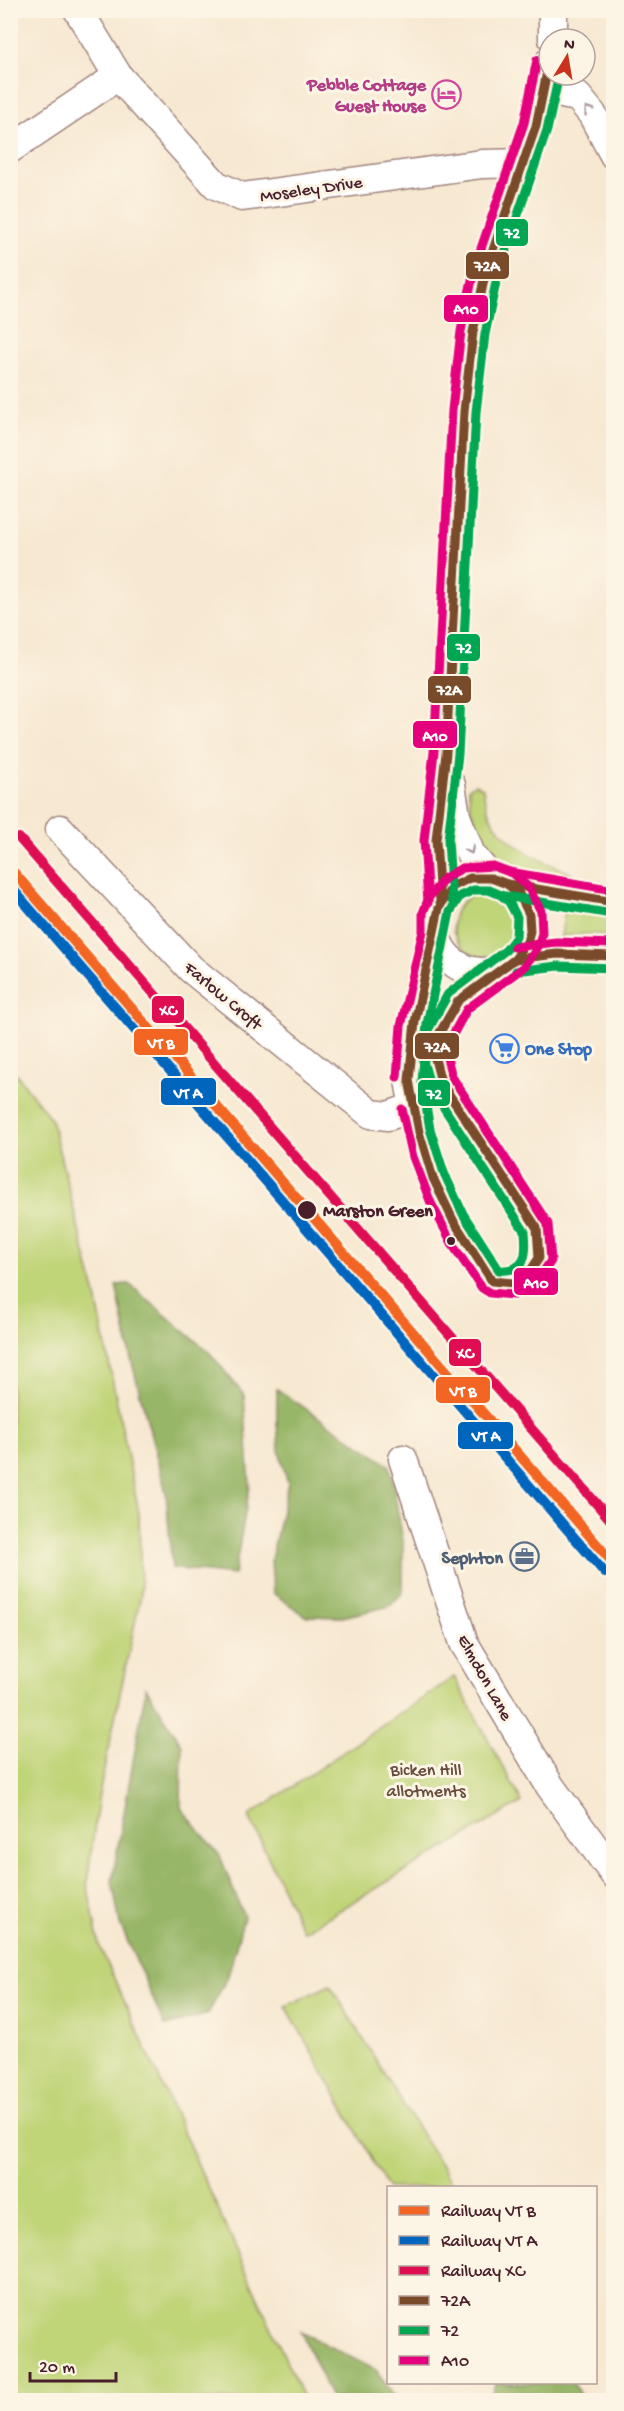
<svg xmlns="http://www.w3.org/2000/svg" width="624" height="2411" font-family="'Gochi Hand',sans-serif">
<style>
.green{fill:#c0d478;stroke:#857a52;stroke-width:1.5}
.forest{fill:#98b668;stroke:#716a4a;stroke-width:1.5}
.lines{fill:none;stroke-linecap:round;stroke-linejoin:round}
.minor-casing{stroke:#a0847e;stroke-width:31}
.minor{stroke:#fff;stroke-width:28}
.bus-1-casing{stroke:#fcf5e5;stroke-width:14}
.bus-2-casing{stroke:#fcf5e5;stroke-width:14}
.bus-3-casing{stroke:#fcf5e5;stroke-width:14}
.bus-1{stroke:#7a4b2a;stroke-width:9}
.bus-2{stroke:#00a651;stroke-width:9}
.bus-3{stroke:#e5007d;stroke-width:9}
.rail-1-casing{stroke:#fcf5e5;stroke-width:15}
.rail-2-casing{stroke:#fcf5e5;stroke-width:15}
.rail-3-casing{stroke:#fcf5e5;stroke-width:15}
.rail-1{stroke:#f26522;stroke-width:10}
.rail-2{stroke:#0065bd;stroke-width:10}
.rail-3{stroke:#df0d52;stroke-width:10}
.oneway{stroke:#ae9aa0}
.stop-dot{fill:#4a1f2b;stroke:#fcf5e5;stroke-width:2}
.labels{text-anchor:middle;stroke-width:6;stroke-linejoin:round;paint-order:stroke}
.hotel-label{font-size:18px;font-weight:bold;fill:#b23c85;stroke:#fcf5e5;text-anchor:end}
.street-label{font-size:18px;fill:#4a1f2b;stroke:#fcf5e5}
.shop-label{font-size:18px;font-weight:bold;fill:#366cbe;stroke:#fcf5e5;text-anchor:start}
.stop-label{font-size:18px;font-weight:bold;fill:#4a1f2b;stroke:#fcf5e5;text-anchor:start}
.service-label{font-size:18px;font-weight:bold;fill:#4e5e75;stroke:#fcf5e5;text-anchor:end}
.park-label{font-size:18px;fill:#684c3e;stroke:#fcf5e5}
.line-badge{stroke:#fcf5e5;stroke-width:2}
.badge-label{font-size:16px;text-anchor:middle;font-weight:bold;fill:#fff}
</style>
<rect width="100%" height="100%" fill="#fcf5e5"/>
<filter id="ink" filterUnits="userSpaceOnUse"><feTurbulence type="fractalNoise" baseFrequency=".0167" numOctaves="2"/><feDisplacementMap in="SourceGraphic" scale="12" xChannelSelector="R" yChannelSelector="G"/><feConvolveMatrix kernelMatrix="1 2 1 2 8 2 1 2 1" color-interpolation-filters="sRGB"/></filter>
<filter id="wash" filterUnits="userSpaceOnUse"><feTurbulence type="fractalNoise" baseFrequency=".008" numOctaves="4" result="noise"/><feDisplacementMap in="SourceGraphic" scale="24" xChannelSelector="R" yChannelSelector="G"/><feGaussianBlur stdDeviation="1.35" result="paint"/><feColorMatrix in="noise" values="0 0 0 0 0 0 0 0 0 0 0 0 0 0 0 0 0 1.4 0 .05"/><feComposite in="paint" operator="in"/></filter>
<g filter="url(#wash)">
<rect width="100%" height="100%" fill="#f7e8d1"/>
<!-- green -->
<g class="green">
<path d="M475 784 483 788C486 837 530 856 570 873L574 877 571 881C562 880 552 879 543 877 501 869 468 831 469 788Z"/>
<circle cx="485" cy="925" r="32"/>
<path d="M565 909 613 917V937C595 933 579 933 561 937Z"/>
<polygon points="11,1067 51,1119 95,1292 139,1513 141,1594 99,1794 87,1883 99,1945 304,2400 11,2400"/>
<polygon points="454,1677 522,1802 303,1932 249,1816"/>
<polygon points="330,1985 454,2187 388,2188 286,2006"/>
</g>
<!-- forest -->
<g class="forest">
<polygon points="129,1284 210,1353 244,1395 250,1486 234,1575 172,1568 166,1492 130,1355 116,1285"/>
<polygon points="277,1389 390,1466 403,1541 403,1592 390,1606 342,1617 306,1616 273,1593 271,1560 288,1483 279,1450 277,1424"/>
<polygon points="146,1688 182,1745 181,1808 220,1856 244,1917 228,1976 208,2014 165,2026 120,1924 112,1881"/>
<polygon points="301,2332 376,2370 397,2400 332,2400"/>
<polygon points="573,2383 583,2400 491,2400 496,2383"/>
</g>
</g>
<g filter="url(#ink)">
<g class="lines">
<defs>
<g id="minor">
<polyline points="78,10 118,76 216,185 242,197 482,164 523,163"/>
<polyline points="553,39 553,10"/>
<polyline points="545,88 566,95 578,97 592,114 614,155"/>
<polyline points="10,149 118,76"/>
<polyline points="451,785 456,816 471,855 491,878"/>
<polyline points="60,829 191,969 371,1114 388,1116 414,1107"/>
<circle cx="482" cy="925" r="47"/>
<polyline points="507,884 614,902"/>
<polyline points="440,902 436,840 446,753 464,411 473,332 486,270 536,126 549,62"/>
<path d="M435 932C424 980 410 1027 409 1076 409 1087 413 1097 414 1108 424 1174 453 1227 492 1281L513 1283 529 1273 539 1258 537 1228 473 1132 456 1102 441 1082 435 1059 439 1034 458 1001 501 969"/>
<polyline points="515,959 557,954 614,956"/>
<polyline points="403,1459 464,1643 550,1786 614,1874"/>
</g>
</defs>
<!-- minor casing -->
<use href="#minor" class="minor-casing"/>
<!-- minor -->
<use href="#minor" class="minor"/>
<defs>
<g id="bus-1">
<polygon points="470,878 491,878 507,884 519,894 529,914 530,931 527,942 515,959 458,1001 439,1034 435,1059 441,1082 537,1228 539,1258 529,1273 513,1283 492,1281 453,1220 433,1178 419,1132 409,1080 415,1022 439,908 452,887"/>
<polyline points="507,884 614,902"/>
<polyline points="440,902 436,840 446,753 464,411 473,332 486,270 536,126 549,62"/>
<polyline points="515,959 557,954 614,956"/>
</g>
<g id="bus-2">
<path d="M474 890H489L501 895 509 902 517 917 516 937 506 950 448 994 428 1030 423 1061 431 1088 525 1232C527 1254 527 1272 499 1270L463 1214 444 1173 430 1129 422 1082 427 1024 450 912 460 896Z"/>
<polyline points="505,896 612,914"/>
<polyline points="452,901 448,840 458,754 476,412 485,334 498,273 547,130 559,75"/>
<polyline points="516,971 558,966 614,968"/>
</g>
<g id="bus-3">
<polyline points="509,872 614,890"/>
<polyline points="428,903 424,840 434,752 452,410 461,331 475,266 524,123 537,60"/>
<polyline points="514,947 556,942 614,944"/>
<polyline points="397,1077 401,1026 423,931 423,913 429,897 445,878 462,868 493,866 512,873 528,887 541,911 542,933 538,947 524,967 467,1009 451,1038 447,1058 452,1077 548,1224 551,1261 535,1283 514,1295 490,1293 482,1288 454,1247 431,1203 413,1157 402,1109"/>
</g>
</defs>
<!-- bus-1 casing -->
<use href="#bus-1" class="bus-1-casing"/>
<!-- bus-2 casing -->
<use href="#bus-2" class="bus-2-casing"/>
<!-- bus-3 casing -->
<use href="#bus-3" class="bus-3-casing"/>
<!-- bus-1 -->
<use href="#bus-1" class="bus-1"/>
<!-- bus-2 -->
<use href="#bus-2" class="bus-2"/>
<!-- bus-3 -->
<use href="#bus-3" class="bus-3"/>
<defs>
<polyline id="rail-1" points="10,868 614,1564"/>
<polyline id="rail-2" points="10,886 605,1573"/>
<polyline id="rail-3" points="19,838 614,1524"/>
</defs>
<!-- rail-1 casing -->
<use href="#rail-1" class="rail-1-casing"/>
<!-- rail-2 casing -->
<use href="#rail-2" class="rail-2-casing"/>
<!-- rail-3 casing -->
<use href="#rail-3" class="rail-3-casing"/>
<!-- rail-1 -->
<use href="#rail-1" class="rail-1"/>
<!-- rail-2 -->
<use href="#rail-2" class="rail-2"/>
<!-- rail-3 -->
<use href="#rail-3" class="rail-3"/>
</g>
<!-- one-way arrows -->
<defs><path id="oneway-chevron" d="M-2-3.5L2.5 0L-2 3.5" fill="none" stroke-width="1.6" stroke-linecap="round" stroke-linejoin="round" transform="scale(1.5)"/></defs>
<g class="oneway">
<use href="#oneway-chevron" transform="translate(588 110) rotate(-127)"/>
<use href="#oneway-chevron" transform="translate(470 850) rotate(64)"/>
</g>
</g>
<!-- icons -->
<defs>
<symbol id="hotel-ring" viewBox="-11 -11 22 22"><circle r="9.5" fill="#fcf5e5" stroke="#d1479c" stroke-width="1.5"/><path d="M-6-4.5h1.5V1H6V5H4.5V3h-9V5H-6ZM-4 0a1.8 1.8 0 1 1 3.6 0ZM.5 0V-2.5h3Q6-2.5 6 0Z" fill="#d1479c"/></symbol>
<symbol id="supermarket-ring" viewBox="-11 -11 22 22"><circle r="9.5" fill="#fcf5e5" stroke="#3f7fe0" stroke-width="1.5"/><path d="M-6-5.5h2.5l.6 2H6L4.5 2H-2.5L-4.4-4H-6ZM-1.5 3.2a1.3 1.3 0 1 0 .1 0ZM3 3.2a1.3 1.3 0 1 0 .1 0Z" fill="#3f7fe0"/></symbol>
<symbol id="office-ring" viewBox="-11 -11 22 22"><circle r="9.5" fill="#fcf5e5" stroke="#5c6f8a" stroke-width="1.5"/><path d="M-6-3h4V-5.5h4V-3h4V5H-6ZM-1-4.5V-3h2v-1.5ZM-6 0V1H6V0Z" fill="#5c6f8a"/></symbol>
</defs>
<g fill-rule="evenodd">
<use href="#hotel-ring" x="430" y="78" width="33" height="33"/>
<use href="#supermarket-ring" x="488" y="1032" width="33" height="33"/>
<use href="#office-ring" x="508" y="1540" width="33" height="33"/>
</g>
<!-- markers -->
<g class="stop-dot">
<circle cx="307" cy="1210" r="10"/>
<circle cx="451" cy="1241" r="5"/>
</g>
<g class="labels">
<!-- hotel labels -->
<g class="hotel-label">
<text x="426" y="90">Pebble Cottage<tspan x="426" dy="21">Guest House</tspan></text>
</g>
<!-- street labels -->
<g class="street-label">
<text transform="translate(311 188) rotate(-8)" y="6">Moseley Drive</text>
<text transform="translate(224 995) rotate(40)" y="6">Farlow Croft</text>
<text transform="translate(486 1677) rotate(61)" y="6">Elmdon Lane</text>
</g>
<!-- shop labels -->
<g class="shop-label">
<text x="525" y="1054">One Stop</text>
</g>
<!-- stop labels -->
<g class="stop-label">
<text x="323" y="1216">Marston Green</text>
</g>
<!-- service labels -->
<g class="service-label">
<text x="503" y="1563">Sephton</text>
</g>
<!-- park labels -->
<g class="park-label">
<text x="426" y="1775">Bicken Hill<tspan x="426" dy="21">allotments</tspan></text>
</g>
</g>
<g class="line-badge">
<rect x="495" y="218" width="34" height="29" rx="6" fill="#00a651"/>
<rect x="465" y="251" width="45" height="29" rx="6" fill="#7a4b2a"/>
<rect x="443" y="294" width="46" height="29" rx="6" fill="#e5007d"/>
<rect x="446" y="633" width="35" height="29" rx="6" fill="#00a651"/>
<rect x="427" y="675" width="45" height="29" rx="6" fill="#7a4b2a"/>
<rect x="412" y="720" width="46" height="29" rx="6" fill="#e5007d"/>
<rect x="151" y="995" width="34" height="29" rx="6" fill="#df0d52"/>
<rect x="133" y="1028" width="56" height="28" rx="6" fill="#f26522"/>
<rect x="414" y="1032" width="46" height="28" rx="6" fill="#7a4b2a"/>
<rect x="160" y="1077" width="57" height="29" rx="6" fill="#0065bd"/>
<rect x="417" y="1079" width="34" height="28" rx="6" fill="#00a651"/>
<rect x="513" y="1267" width="46" height="29" rx="6" fill="#e5007d"/>
<rect x="448" y="1338" width="34" height="29" rx="6" fill="#df0d52"/>
<rect x="435" y="1376" width="56" height="28" rx="6" fill="#f26522"/>
<rect x="457" y="1421" width="57" height="29" rx="6" fill="#0065bd"/>
</g>
<g class="badge-label">
<text x="512" y="238">72</text>
<text x="487" y="271">72A</text>
<text x="466" y="314">A10</text>
<text x="464" y="653">72</text>
<text x="449" y="695">72A</text>
<text x="435" y="741">A10</text>
<text x="168" y="1015">XC</text>
<text x="161" y="1048">VT B</text>
<text x="437" y="1052">72A</text>
<text x="188" y="1098">VT A</text>
<text x="434" y="1099">72</text>
<text x="536" y="1288">A10</text>
<text x="465" y="1358">XC</text>
<text x="463" y="1396">VT B</text>
<text x="486" y="1441">VT A</text>
</g>
<!-- margin -->
<rect width="624" height="2411" fill="none" stroke="#fcf5e5" stroke-width="36"/>
<!-- legend -->
<rect x="387" y="2186" width="210" height="198" fill="#fcf5e5" stroke="#b59f9b" stroke-width="1.5"/>
<rect x="399" y="2206" width="30" height="9" fill="#f26522" stroke="#b59f9b" stroke-width="1.5"/>
<text x="441" y="2216" font-size="18" fill="#4a1f2b">Railway VT B</text>
<rect x="399" y="2236" width="30" height="9" fill="#0065bd" stroke="#b59f9b" stroke-width="1.5"/>
<text x="441" y="2246" font-size="18" fill="#4a1f2b">Railway VT A</text>
<rect x="399" y="2266" width="30" height="9" fill="#df0d52" stroke="#b59f9b" stroke-width="1.5"/>
<text x="441" y="2276" font-size="18" fill="#4a1f2b">Railway XC</text>
<rect x="399" y="2296" width="30" height="9" fill="#7a4b2a" stroke="#b59f9b" stroke-width="1.5"/>
<text x="441" y="2306" font-size="18" fill="#4a1f2b">72A</text>
<rect x="399" y="2326" width="30" height="9" fill="#00a651" stroke="#b59f9b" stroke-width="1.5"/>
<text x="441" y="2336" font-size="18" fill="#4a1f2b">72</text>
<rect x="399" y="2356" width="30" height="9" fill="#e5007d" stroke="#b59f9b" stroke-width="1.5"/>
<text x="441" y="2366" font-size="18" fill="#4a1f2b">A10</text>
<!-- north arrow -->
<g transform="translate(567 57) rotate(11)"><circle r="28" fill="#fcf5e5" stroke="#b59f9b" stroke-width="1.5"/>
<path d="M0-4.5L10 22L0 15L-10 22Z" fill="#c8321e"/>
<text y="-9" font-size="16" font-weight="bold" text-anchor="middle" fill="#4a1f2b">N</text>
</g>
<!-- scale -->
<path d="M30 2372v9h86v-9" fill="none" stroke="#4a1f2b" stroke-width="3"/>
<text x="39" y="2372" font-size="18" fill="#4a1f2b" stroke="#fcf5e5" stroke-width="4.5" paint-order="stroke">20 m</text>
</svg>
